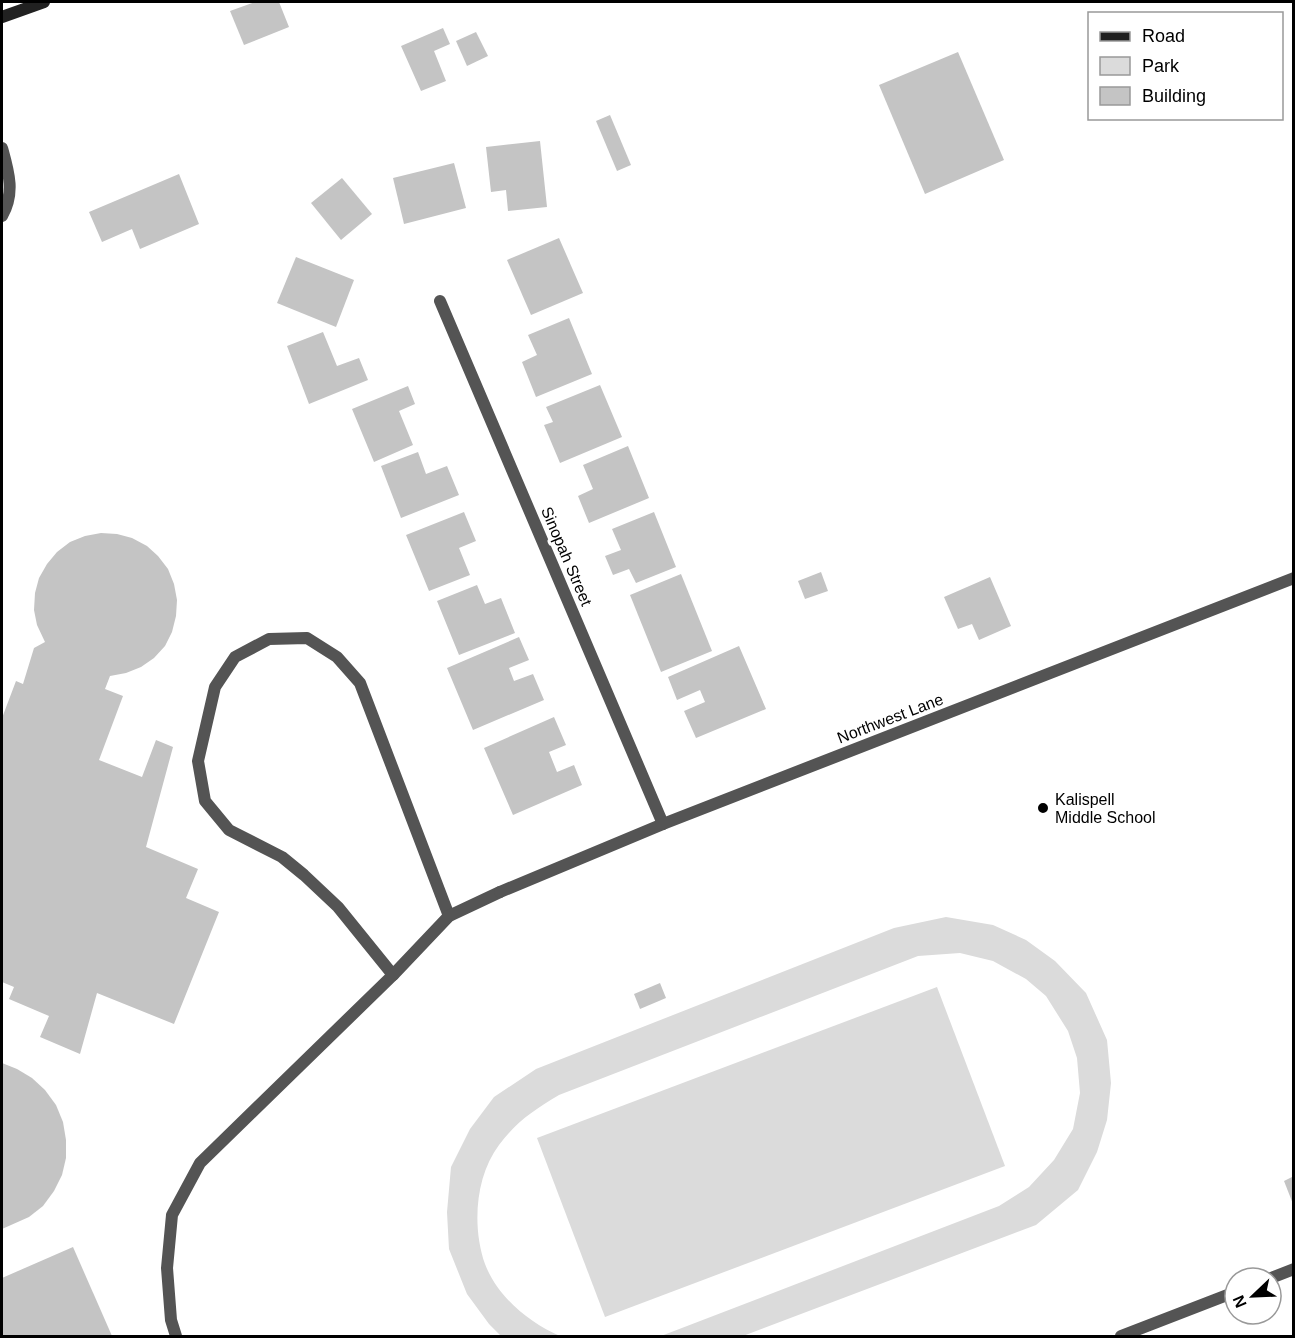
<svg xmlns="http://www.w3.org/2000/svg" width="1295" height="1338" font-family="Helvetica,sans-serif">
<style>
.green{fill:#dbdbdb}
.building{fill:#c4c4c4}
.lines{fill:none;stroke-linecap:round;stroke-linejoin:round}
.lane{stroke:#545454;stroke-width:12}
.street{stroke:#545454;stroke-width:12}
.secondary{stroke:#212121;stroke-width:12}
.poi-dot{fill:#000;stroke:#fff;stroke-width:2}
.labels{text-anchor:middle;stroke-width:6;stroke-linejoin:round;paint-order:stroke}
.street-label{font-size:16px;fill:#000;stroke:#fff}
.poi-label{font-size:16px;fill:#000;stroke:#fff;text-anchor:start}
</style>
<rect width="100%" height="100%" fill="#fff"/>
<!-- green -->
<g class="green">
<path d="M946 917 993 925 1026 940 1055 961 1086 993 1107 1040 1111 1083 1107 1120 1097 1152 1078 1190 1036 1225 743 1336H661L999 1206 1029 1187 1054 1160 1073 1129 1080 1093 1077 1058 1068 1031 1046 996 1026 979 993 961 960 953 918 956 559 1095C534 1110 517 1121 499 1145 475 1177 472 1227 485 1264 497 1296 529 1323 560 1336H501L489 1324 467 1294 449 1249 447 1212 451 1167 470 1129 494 1097 536 1069 894 928Z"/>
<polygon points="937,987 1005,1166 605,1317 537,1138"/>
</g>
<!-- building -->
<g class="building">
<polygon points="255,2 279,2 289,27 244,45 230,11"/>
<polygon points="443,28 450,44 434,51 446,81 421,91 401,46"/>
<polygon points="476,32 488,56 467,66 456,41"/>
<polygon points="958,52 1004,160 925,194 879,85"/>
<polygon points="610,115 631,165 617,171 596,121"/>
<polygon points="540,141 547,207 508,211 506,190 491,192 486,147"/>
<polygon points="454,163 466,208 404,224 393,178"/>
<polygon points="179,174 199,224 140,249 132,229 102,242 89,212"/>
<polygon points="342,178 372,214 341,240 311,203"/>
<polygon points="559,238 583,293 531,315 507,260"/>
<polygon points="296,257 354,280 336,327 277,303"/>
<polygon points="569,318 592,374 536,397 522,362 537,355 528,335"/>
<polygon points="323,332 337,366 359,358 368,380 309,404 287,346"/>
<polygon points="600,385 622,437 560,463 544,425 553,422 546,407"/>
<polygon points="408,386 415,404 399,411 413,445 374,462 352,409"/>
<polygon points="628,446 649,498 589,523 578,496 593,489 583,465"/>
<polygon points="418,452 426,474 447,466 459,495 401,518 381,466"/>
<polygon points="464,512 476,541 459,548 470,575 429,591 406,535"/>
<polygon points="654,512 676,567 636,583 629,569 613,575 605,556 621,550 612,529"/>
<polygon points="101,533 117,534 132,538 147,546 158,556 168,569 174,584 177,600 176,616 172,632 165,646 154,658 141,667 126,673 110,676 105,689 123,696 99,760 142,777 156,740 173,747 146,847 198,869 186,898 219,912 174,1024 97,993 80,1054 40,1037 49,1016 9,999 14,987 2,982 2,718 16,681 23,684 34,648 45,642 37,625 34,610 35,593 39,578 47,564 57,552 70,542 85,536"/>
<polygon points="821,572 828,591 805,599 798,581"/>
<polygon points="681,574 712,651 661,672 630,595"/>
<polygon points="990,577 1011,626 979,640 972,624 958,629 944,597"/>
<polygon points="477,585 485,604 501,598 515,633 459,655 437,601"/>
<polygon points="519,637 529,660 509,668 514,681 533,674 544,700 473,730 447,668"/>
<polygon points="739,646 766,709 696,738 684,711 705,702 700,690 677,700 668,677"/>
<polygon points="554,717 566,745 549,752 557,772 574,765 582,785 513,815 484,748"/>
<polygon points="660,983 666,998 640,1009 634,994"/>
<polygon points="2,1063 17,1069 32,1078 45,1090 56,1105 63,1122 66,1140 66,1158 62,1175 54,1191 43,1206 29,1217 2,1229"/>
<polygon points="1294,1176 1294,1204 1293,1204 1284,1181"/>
<polygon points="73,1247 112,1336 2,1336 2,1278"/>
</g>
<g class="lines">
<!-- lane -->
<g class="lane">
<polyline points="393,975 338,907 304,875 282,857 229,830 205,801 198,761 215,687 235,657 269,639 307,638 337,657 360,683 449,916"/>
<polyline points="176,1336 171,1320 167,1268 172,1215 200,1163 393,975 449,916 500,892"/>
</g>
<!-- street -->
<g class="street">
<path d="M2 148C9 173 15 193 2 216"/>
<polyline points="440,301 663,824"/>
<polyline points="500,892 663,824 1294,578"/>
<polyline points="1271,1278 1294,1269"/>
<polyline points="1121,1336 1235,1292"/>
</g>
<!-- secondary -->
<polyline class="secondary" points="2,17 44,2"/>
</g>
<!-- markers -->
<circle class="poi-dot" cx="1043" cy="808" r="6"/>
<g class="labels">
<!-- street labels -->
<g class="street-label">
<text transform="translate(567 556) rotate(67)" y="6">Sinopah Street</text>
<text transform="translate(890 718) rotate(-21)" y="6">Northwest Lane</text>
</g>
<!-- poi labels -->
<g class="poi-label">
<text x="1055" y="805">Kalispell<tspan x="1055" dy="18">Middle School</tspan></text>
</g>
</g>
<!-- border -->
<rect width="1295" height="1338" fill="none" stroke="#000000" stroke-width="6"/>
<!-- legend -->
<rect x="1088" y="12" width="195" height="108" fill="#ffffff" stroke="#999999" stroke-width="1.5"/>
<rect x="1100" y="32" width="30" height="9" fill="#212121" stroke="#999999" stroke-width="1.5"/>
<text x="1142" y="42" font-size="18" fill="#000000">Road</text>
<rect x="1100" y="57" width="30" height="18" fill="#dbdbdb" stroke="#999999" stroke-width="1.5"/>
<text x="1142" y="72" font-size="18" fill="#000000">Park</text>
<rect x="1100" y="87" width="30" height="18" fill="#c4c4c4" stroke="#999999" stroke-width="1.5"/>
<text x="1142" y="102" font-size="18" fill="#000000">Building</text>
<!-- north arrow -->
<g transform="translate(1253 1296) rotate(247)"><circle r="28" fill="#ffffff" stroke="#999999" stroke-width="1.5"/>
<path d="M0-4.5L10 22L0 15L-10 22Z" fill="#000000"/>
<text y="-9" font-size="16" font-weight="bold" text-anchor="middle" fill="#000000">N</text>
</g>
</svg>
